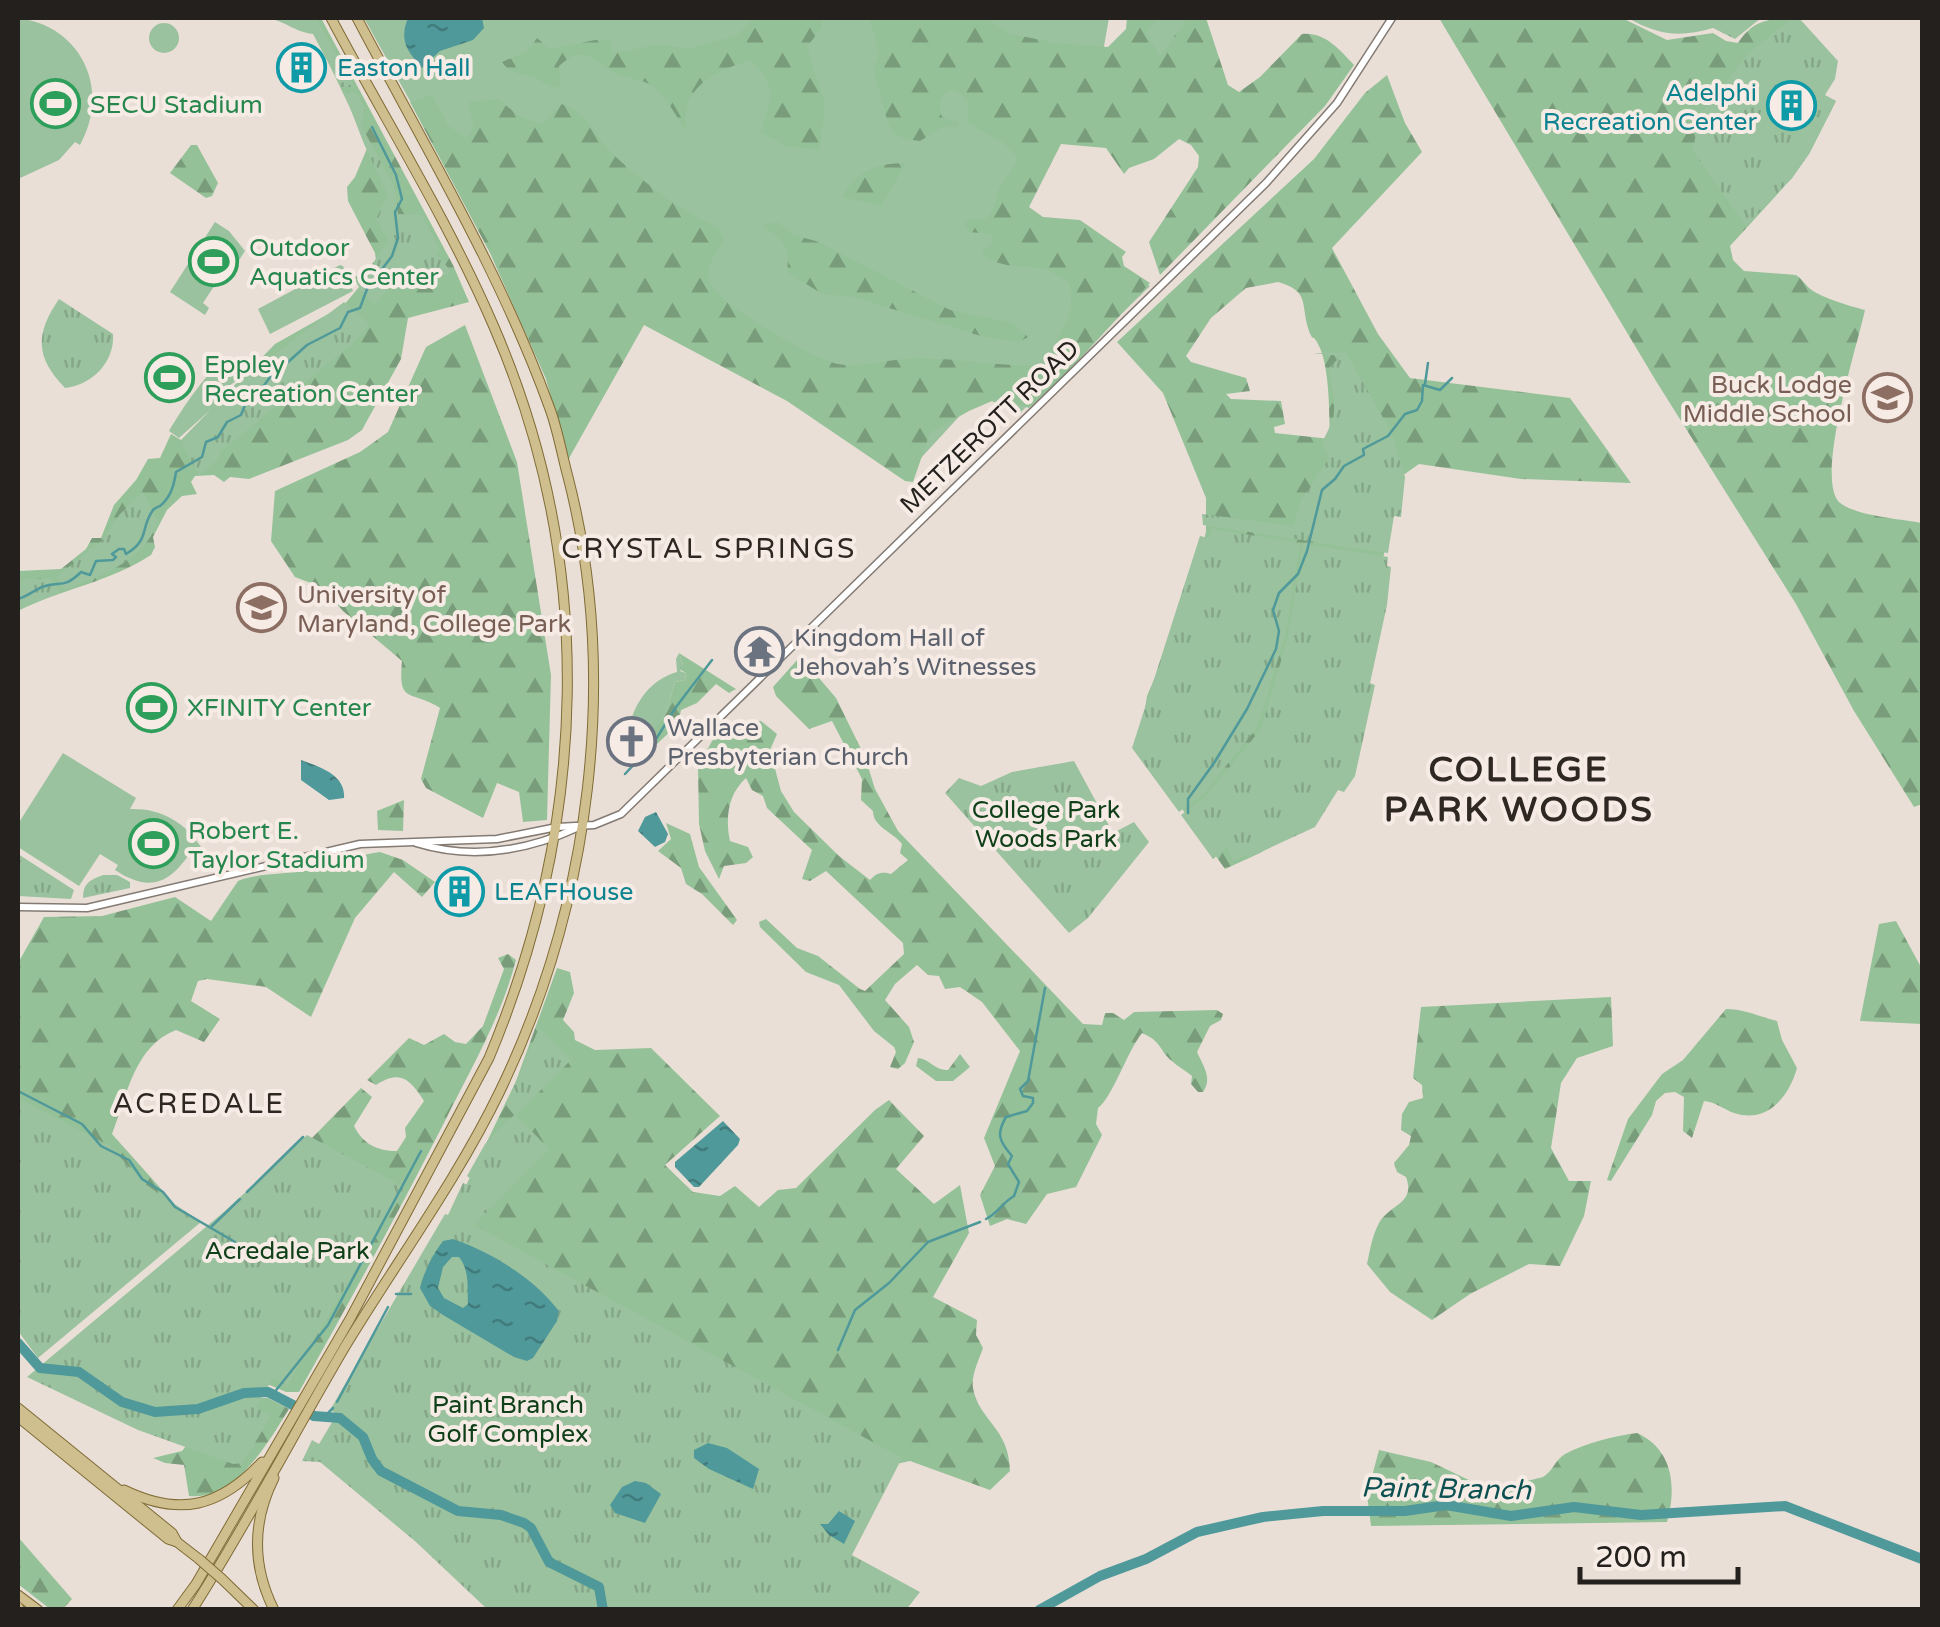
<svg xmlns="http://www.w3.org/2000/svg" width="1940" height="1627" font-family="'Varela Round',sans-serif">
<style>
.grass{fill:#9bc29e}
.forest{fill:url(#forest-firs);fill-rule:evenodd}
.park{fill:url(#park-tufts)}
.water{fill:url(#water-ripples);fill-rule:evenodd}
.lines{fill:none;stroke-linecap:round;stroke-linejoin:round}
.stream{stroke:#4f999a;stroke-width:2.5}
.river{stroke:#4f999a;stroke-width:10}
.tertiary-casing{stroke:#837a73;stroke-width:9}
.primary-casing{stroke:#7f6b35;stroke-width:11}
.tertiary{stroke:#fff;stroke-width:6}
.primary{stroke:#d0bf8e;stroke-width:9}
.primary-bridge-casing{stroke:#7f6b35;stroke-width:11;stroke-linecap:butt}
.primary-bridge{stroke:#d0bf8e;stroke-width:9}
.labels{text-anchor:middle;stroke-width:8;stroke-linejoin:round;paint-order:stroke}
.culture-label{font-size:25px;fill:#0d838f;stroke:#f6ece5;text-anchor:start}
.leisure-label{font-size:25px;fill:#27864d;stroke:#f6ece5;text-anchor:start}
.education-label{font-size:25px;fill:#785e54;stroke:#f6ece5;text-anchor:end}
.street-label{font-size:25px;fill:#24201d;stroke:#f6ece5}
.worship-label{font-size:25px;fill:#5b616d;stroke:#f6ece5;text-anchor:start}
.park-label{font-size:25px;fill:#104019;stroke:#f6ece5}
.neighbourhood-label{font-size:28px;letter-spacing:2.5px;fill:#2f2822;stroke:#f6ece5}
.water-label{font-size:28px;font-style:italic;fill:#0c5051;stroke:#f6ece5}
.district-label{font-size:35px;font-weight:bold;letter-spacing:2.5px;fill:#2f2822;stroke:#f6ece5}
</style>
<defs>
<pattern id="forest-firs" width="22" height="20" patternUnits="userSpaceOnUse" patternTransform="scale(2.5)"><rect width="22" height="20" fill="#95c198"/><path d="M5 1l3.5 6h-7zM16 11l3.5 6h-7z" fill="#799c7b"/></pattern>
<pattern id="park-tufts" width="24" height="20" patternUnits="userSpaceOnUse" patternTransform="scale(2.5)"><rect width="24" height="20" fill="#9bc29e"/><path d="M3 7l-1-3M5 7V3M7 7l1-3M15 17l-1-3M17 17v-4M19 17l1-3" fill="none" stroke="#85a688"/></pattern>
<pattern id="water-ripples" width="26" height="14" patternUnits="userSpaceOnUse" patternTransform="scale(2.5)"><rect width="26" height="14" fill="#4f999a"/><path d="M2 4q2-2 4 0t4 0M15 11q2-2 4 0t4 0" fill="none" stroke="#417c7d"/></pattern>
</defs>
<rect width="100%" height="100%" fill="#e9dfd7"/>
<!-- grass -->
<g class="grass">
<path d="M18 18C82 26 111 90 80 145L75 142 59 160 18 179Z"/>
<polygon points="364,18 1109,18 1103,52 1017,220 1150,286 1021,412 978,396 910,470 790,397 484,234"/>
<circle cx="164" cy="38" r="15"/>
<polygon points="215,222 229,231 245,251 230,274 224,271 203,303 209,308 205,315 170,292"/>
<polygon points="340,265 343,266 353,291 270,334 258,309"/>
<path d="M229 358 236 366H242L245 375 226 388 225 397 179 438 169 431C180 412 211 364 229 358Z"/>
<path d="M679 653 683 665 680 671 686 673 685 680 675 682 666 713 646 741 635 738 629 728C634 703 651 679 677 672L676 659Z"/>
<path d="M63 753 136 798 130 809C160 808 184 821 201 847L192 850C170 884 150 893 115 870L118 865 100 854 79 886 18 847V824Z"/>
</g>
<!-- forest -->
<g class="forest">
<path d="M282 18H321L453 265 469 302 408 318 401 359 362 430 348 440 249 479 230 477 224 482 214 475 195 476 191 482 197 494 182 496 167 510 153 537 155 547 151 555C110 582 61 589 18 611V571L61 569 86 549 92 538H101L114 505 136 480 148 459 160 458 171 434 181 440 275 344 344 305 359 287 354 278 376 261 375 253 348 201 347 187 355 177 368 146 314 32Z"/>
<path d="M754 18H821L822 27 807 47 825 103 820 150 786 146 760 132C772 102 778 83 750 61 727 66 693 81 687 107 685 114 686 124 686 131 677 118 666 95 652 86 645 80 630 79 622 76 598 68 588 39 559 66L561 86 552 88C545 84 537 77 531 76 518 74 510 73 502 62L528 51 537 38 550 49 595 40H610L612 53 657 45 691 48 737 35Z"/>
<path d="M869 18H985L1011 34 1057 43 1108 47 1126 29 1127 18H1206L1228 85 1239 92 1260 77 1302 34C1325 32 1339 49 1354 65L1325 106 1160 275 1149 242 1198 167 1199 156 1191 145 1179 139 1154 159 1129 168 1124 174 1106 148 1061 144 1029 207 1043 217 1080 220 1126 252 1122 257 1124 266 1150 283 1065 375 1029 408 999 398 969 411 930 433 913 482 905 481 787 401 644 325 568 460 546 379 490 253 410 102 432 95 448 125 466 138 474 127 468 102 499 99C512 111 526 124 545 122L561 104C586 109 598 141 616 157 644 183 683 212 718 227L724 241C716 253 704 268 710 283 719 304 815 360 838 364 857 368 892 359 915 358 960 358 1007 368 1052 365 1050 330 1079 327 1069 283 1062 279 1054 272 1046 270 1024 264 999 270 981 253L993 242 991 234 969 232 963 223 971 218H987C996 209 993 206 997 195 1001 180 1013 174 1017 157L1003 143 968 123V102L958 92 949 90C940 99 938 105 942 117L959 123 957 127 945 126 920 141C912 140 901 139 895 134 886 128 879 84 873 70L879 54Z"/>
<path d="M1439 18H1622L1667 40 1713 33 1726 41 1738 43C1752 21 1768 18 1793 18L1751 65 1836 101 1809 154 1792 178 1730 246 1733 260 1744 271 1796 275C1801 278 1804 283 1808 287 1818 297 1850 306 1865 310 1858 343 1815 478 1839 502 1854 516 1902 519 1922 523V804L1914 807 1854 711 1796 604 1656 381Z"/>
<path d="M1387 75 1405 123 1422 152 1332 248 1378 334 1410 378 1570 398 1631 483 1521 479 1419 464 1402 476 1325 810 1260 853 1225 869 1153 768 1141 733 1147 696 1197 578 1206 531V498L1163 393 1117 342 1314 159 1365 93ZM1278 282C1311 291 1300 306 1309 331 1314 344 1312 332 1318 344 1330 365 1329 414 1330 439L1275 433 1274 427 1285 424 1281 401 1231 399 1226 394 1250 391 1246 378 1191 362 1186 356 1211 318 1246 288Z"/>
<polygon points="191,145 197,145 218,183 212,196 206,198 170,173"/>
<path d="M906 163 881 206 842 197C858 169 875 164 906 163Z"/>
<path d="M778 222 794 235 819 242 950 310 1013 323 1028 337 1019 342 984 337 853 297 823 294 787 273C790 245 783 242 762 225Z"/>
<path d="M465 325 517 462 551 675 547 820 523 822 519 792 497 783 483 818 426 788 421 779 440 708C409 689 398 705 402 661L343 611 321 587 295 577 271 541 275 491 360 452 388 432 426 347Z"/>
<polygon points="679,653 736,689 729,693 716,684 697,703 681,710 678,724 657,744 647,738 666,713 675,682 685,680 686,673 679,669 683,665"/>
<path d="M802 658 836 698 865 757 875 789 898 831 1083 1024 1102 1025 1105 1013H1113L1124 1020 1134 1012 1217 1010 1223 1014 1221 1020 1210 1026 1197 1052C1203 1066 1213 1078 1203 1092H1198L1191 1084 1192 1076C1185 1070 1178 1067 1172 1061 1159 1051 1163 1042 1142 1033 1127 1052 1112 1098 1098 1108L1096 1124 1102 1135 1076 1187 1047 1194 1026 1224 1007 1219 990 1226 980 1195 995 1166 984 1138 1020 1051 982 1002 960 987 945 989 939 976 928 975 917 965 895 984 885 1000 909 1027 914 1042 905 1063 898 1069 890 1067 896 1052 894 1047 874 1031 839 985 806 972 760 927 759 922 766 919 797 948 818 956 860 989 865 991 904 954 903 943 826 871 810 881 802 879 812 850 767 808 763 796 752 790 746 778C728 794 725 818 730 841L748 847 753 857 746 863 724 866 719 879 705 851 699 824 698 767 712 741 727 726 761 721 777 734 770 750 781 791 794 812 839 856 870 880C876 873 882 871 891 874L908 860 900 853 902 844C893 832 873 827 873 811L861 800 862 779 832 721 809 729 776 696 773 687 798 659Z"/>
<polygon points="404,800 403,831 378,830 377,811"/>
<polygon points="666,823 690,834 699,867 737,920 733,925 702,894 686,884 681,868 658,851 671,839"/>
<path d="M380 852 403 860 435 882 422 897 394 872 355 918 311 1017 266 987 207 979 198 981 191 1001 220 1019 204 1042 176 1030C134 1046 127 1096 112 1134L180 1210 197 1222 188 1233 85 1143 18 1251V963L44 917 102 916 175 897 211 921 238 881C261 872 286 875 310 870 334 866 355 855 380 852Z"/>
<polygon points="1896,921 1922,969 1922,1024 1860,1021 1879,924"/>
<path d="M508 954 516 960C501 1018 471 1068 445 1121 398 1213 349 1303 299 1392H286L258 1380 311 1139 361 1088 372 1097 354 1126C363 1144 377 1151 397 1151L406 1137 405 1128 424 1101C409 1078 400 1070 376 1085L367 1080 409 1038 424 1045 444 1034 455 1042 466 1044 483 1026 504 969 498 958Z"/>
<path d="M557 968 570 972 574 993 563 1020 574 1032 575 1040 595 1050 651 1048 720 1116 665 1165 693 1192 720 1196 735 1186 759 1207 778 1190 796 1188 875 1110 889 1100 924 1136 896 1169 934 1204 960 1185 969 1233 933 1297 977 1320 976 1335 983 1348C979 1359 971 1376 973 1388 979 1421 1009 1427 1010 1471L990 1490 910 1461 887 1466 475 1240 463 1192 516 1081Z"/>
<path d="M1611 997 1613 1046 1577 1058 1561 1083 1551 1148 1569 1181H1591L1584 1216 1560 1266 1529 1264 1470 1294 1432 1320 1390 1292 1367 1264C1370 1250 1372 1236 1379 1223 1390 1204 1416 1204 1406 1177L1397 1172 1394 1163 1409 1145 1411 1136 1401 1130 1402 1114 1409 1102 1423 1098 1422 1085 1413 1078 1421 1007Z"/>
<path d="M1726 1009C1744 1009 1761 1017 1777 1021L1782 1040 1797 1068C1789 1097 1767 1124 1734 1113 1723 1109 1716 1102 1704 1101L1692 1138 1683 1131 1684 1097 1675 1092 1665 1093 1656 1101 1652 1115 1614 1176 1611 1181 1607 1180 1628 1119 1662 1074 1683 1060Z"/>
<path d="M960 1054 970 1067 953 1081H936L916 1066 918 1058C930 1059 935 1071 948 1070Z"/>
<path d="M239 1398H268L289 1409C268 1443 235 1501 189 1496L184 1465 165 1463 153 1458 182 1451 215 1409Z"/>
<path d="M1637 1433C1673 1449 1677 1487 1667 1522L1371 1526 1367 1495 1379 1450 1431 1462 1490 1490 1543 1477C1553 1471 1555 1460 1565 1454 1586 1443 1614 1436 1637 1433Z"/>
<polygon points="18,1537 72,1599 63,1609 50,1609 18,1584"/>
</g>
<!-- park -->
<g class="park">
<path d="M267 18H316L355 87H341L313 34C294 32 286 21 267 18Z"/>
<polygon points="1158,18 1182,18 1185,24 1160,56 1146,33"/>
<path d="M1628 18H1761L1735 39 1713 28C1679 38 1658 35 1628 18Z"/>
<polygon points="1792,18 1799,18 1838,61 1835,79 1825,95 1836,101 1809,154 1792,178 1746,226 1693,151 1699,116 1748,54"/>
<path d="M344 92 357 93 365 109 361 125 395 188 398 214 422 215 440 250 436 254 450 270 448 274 432 278C406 260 392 286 375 304L359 290 362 278 389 241 376 219 388 195 364 144Z"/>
<path d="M59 299 113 334C115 362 92 385 65 388 35 357 35 334 59 299Z"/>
<polygon points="344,302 370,325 353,343 220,452 217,460 199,475 181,443 189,433 250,373"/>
<path d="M1313 353H1346L1389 428 1405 477 1401 517 1394 516 1388 553 1203 525 1202 514 1293 526 1302 499 1329 458 1322 442C1341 409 1333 402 1329 368L1341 356Z"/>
<path d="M143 492 158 522C142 563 103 574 65 590L56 577 103 540 120 514Z"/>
<polygon points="1212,529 1300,543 1285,636 1257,728 1203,794 1179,812 1132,748 1200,536 1209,538"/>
<polygon points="1303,544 1388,557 1387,566 1391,567 1387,605 1370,683 1375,685 1355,776 1344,792 1338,790 1315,827 1248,858 1245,855 1233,861 1228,847 1213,859 1181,815 1206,796 1261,729 1288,636"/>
<polygon points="25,579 51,579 61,592 18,609 18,584"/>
<polygon points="1074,761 1113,833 1134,822 1149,842 1088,918 1069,933 945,793 959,778 981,786 1012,772"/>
<polygon points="18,854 74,890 71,899 18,896"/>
<path d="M103 875H117L130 882V888L83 898C83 883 90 880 103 875Z"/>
<polygon points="539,1028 571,1060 516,1115 549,1149 474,1225 902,1458 852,1555 920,1592 906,1610 487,1609 416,1542 320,1462 302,1461 312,1440 319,1444 337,1414 330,1410 445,1214 448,1215 463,1183 468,1185 472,1180 467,1176 485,1144 514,1115 506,1105"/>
<polygon points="18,1098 110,1146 145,1184 201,1222 38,1358 18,1331"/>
<polygon points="307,1135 402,1186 403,1190 287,1386 273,1378 256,1407 271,1416 243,1463 233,1464 138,1430 27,1377 225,1211"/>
</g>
<!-- water -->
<g class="water">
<path d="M408 18H482L484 28 473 40 440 51 422 68C407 51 399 40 408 18Z"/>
<path d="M301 760C320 767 346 775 344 798L329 800 301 780Z"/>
<polygon points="656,812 668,834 665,842 655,847 638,831 645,817"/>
<polygon points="723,1121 740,1139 738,1145 699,1187 694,1187 675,1167 675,1162"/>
<path d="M453 1239C493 1253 532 1277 559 1311L557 1321 533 1358 527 1361 514 1357 443 1315 430 1306 420 1288C424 1271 433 1254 443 1241ZM459 1257C470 1271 467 1288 468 1304L463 1308 444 1298 438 1288 443 1267 452 1257Z"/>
<polygon points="708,1443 727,1448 759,1469 753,1489 709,1469 694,1458 694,1450"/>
<polygon points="635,1481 646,1483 661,1494 645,1523 615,1513 610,1505 622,1487"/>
<polygon points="839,1511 855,1521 844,1544 829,1535 820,1524 828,1524"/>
</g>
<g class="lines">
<!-- stream -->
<g class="stream">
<polyline points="1425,384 1428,363"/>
<path d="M18 599C28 596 33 591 42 587 59 580 63 590 81 572L90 575 96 561 113 560 116 557 112 554 119 549H124L126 554C150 540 140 528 153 510 155 508 158 507 160 506 171 497 174 485 176 472L202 457 206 442 218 437 227 422 241 415 248 398 260 397 262 388 277 368 287 363 307 345 340 328 348 312 360 308 367 289 392 256 398 238 395 212 402 199 396 175 372 127"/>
<polyline points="625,774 653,744 676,707 712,660"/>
<polyline points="1188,813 1188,799 1214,763 1247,709 1276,649 1279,631 1273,610 1279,593 1298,574 1307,551 1322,490 1335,479 1344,466 1364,455 1363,449 1388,436 1405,414 1417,410 1422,401 1423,385 1440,390 1452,378"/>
<polyline points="18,1091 82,1124 101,1146 129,1160 142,1179 163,1192 175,1207 235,1242"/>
<polyline points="247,1192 303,1137"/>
<path d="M986 1219C998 1213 1002 1203 1014 1196L1019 1182 1008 1164 1012 1156C999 1141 996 1134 1006 1117L1027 1111 1033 1103V1098L1023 1096 1020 1089 1028 1081 1045 988"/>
<polyline points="212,1226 240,1199"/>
<polyline points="396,1294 411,1294"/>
<polyline points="838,1350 855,1310 889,1283 928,1242 980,1222"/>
<polyline points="273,1394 328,1325 421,1151"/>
<polyline points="337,1402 388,1307"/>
<polyline points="324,1417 333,1408"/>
</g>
<!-- river -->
<g class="river">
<polyline points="18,1343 40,1368 79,1372 122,1402 155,1412 198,1409 244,1393 268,1392 314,1416 340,1418 363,1437 372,1459 381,1471 458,1511 501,1515 524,1523 531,1528 549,1562 599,1587 603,1610"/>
<polyline points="1039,1610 1100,1576 1146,1559 1197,1532 1263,1517 1323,1511 1405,1511 1446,1505 1511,1516 1574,1507 1641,1515 1785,1506 1922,1559"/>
</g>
<defs>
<g id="tertiary">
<path d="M416 843C471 860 527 851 579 827"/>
<polyline points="18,907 87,908 360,844 497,839 557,827 594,825 621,814 1266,183 1337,103 1392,18"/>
</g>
<g id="primary">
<polyline points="18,1408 172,1533 177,1542"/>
<polyline points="18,1417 168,1539 177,1542 199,1559"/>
<path d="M274 1478C252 1522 252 1566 274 1610"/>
<path d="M124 1490C180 1517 220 1507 262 1462"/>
<polyline points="222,1579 254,1610"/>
<polyline points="18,1595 38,1610"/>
<polyline points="18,1607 20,1610"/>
<path d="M177 1610 196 1584 350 1319 489 1058C588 821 597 565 494 327 448 220 385 120 331 18"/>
<path d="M192 1610C247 1524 294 1433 346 1345 397 1261 457 1180 500 1091 590 904 620 679 568 477 562 455 558 431 550 409 500 271 425 147 357 18"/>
</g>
</defs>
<!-- tertiary casing -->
<use href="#tertiary" class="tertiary-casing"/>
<!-- primary casing -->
<use href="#primary" class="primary-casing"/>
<!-- tertiary -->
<use href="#tertiary" class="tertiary"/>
<!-- primary -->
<use href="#primary" class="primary"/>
<defs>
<polyline id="primary-bridge" points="199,1559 222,1579"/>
</defs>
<!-- primary-bridge casing -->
<use href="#primary-bridge" class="primary-bridge-casing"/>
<!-- primary-bridge -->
<use href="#primary-bridge" class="primary-bridge"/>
</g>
<!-- icons -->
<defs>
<symbol id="building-ring" viewBox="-11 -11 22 22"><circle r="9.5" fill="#f6ece5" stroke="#0f9aa8" stroke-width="1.5"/><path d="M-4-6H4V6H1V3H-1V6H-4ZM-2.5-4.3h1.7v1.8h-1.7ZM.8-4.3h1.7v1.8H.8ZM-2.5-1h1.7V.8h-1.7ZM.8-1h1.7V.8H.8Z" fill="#0f9aa8"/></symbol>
<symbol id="stadium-ring" viewBox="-11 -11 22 22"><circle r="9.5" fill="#f6ece5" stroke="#2e9e5b" stroke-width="1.5"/><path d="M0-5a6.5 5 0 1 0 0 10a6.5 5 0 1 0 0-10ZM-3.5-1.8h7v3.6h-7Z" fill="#2e9e5b"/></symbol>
<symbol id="school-ring" viewBox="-11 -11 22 22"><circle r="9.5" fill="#f6ece5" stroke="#8d6e63" stroke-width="1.5"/><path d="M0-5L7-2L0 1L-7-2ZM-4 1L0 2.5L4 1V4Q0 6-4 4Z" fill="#8d6e63"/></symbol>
<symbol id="university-ring" viewBox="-11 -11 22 22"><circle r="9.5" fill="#f6ece5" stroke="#8d6e63" stroke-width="1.5"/><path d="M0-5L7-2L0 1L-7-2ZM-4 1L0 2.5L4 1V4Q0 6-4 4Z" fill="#8d6e63"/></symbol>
<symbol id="temple-ring" viewBox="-11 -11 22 22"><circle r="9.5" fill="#f6ece5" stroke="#6b7280" stroke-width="1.5"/><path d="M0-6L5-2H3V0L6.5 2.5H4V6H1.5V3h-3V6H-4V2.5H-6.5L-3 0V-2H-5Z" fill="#6b7280"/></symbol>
<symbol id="church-ring" viewBox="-11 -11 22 22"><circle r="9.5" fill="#f6ece5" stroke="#6b7280" stroke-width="1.5"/><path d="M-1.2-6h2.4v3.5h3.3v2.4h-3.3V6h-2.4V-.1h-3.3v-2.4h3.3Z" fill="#6b7280"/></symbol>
</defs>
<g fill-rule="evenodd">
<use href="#building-ring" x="274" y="40" width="55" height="55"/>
<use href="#stadium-ring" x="28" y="76" width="55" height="55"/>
<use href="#building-ring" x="1764" y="78" width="55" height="55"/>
<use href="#stadium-ring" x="186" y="234" width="55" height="55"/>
<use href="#stadium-ring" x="142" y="350" width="55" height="55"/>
<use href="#school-ring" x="1860" y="370" width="55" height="55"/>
<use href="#university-ring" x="234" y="580" width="55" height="55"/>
<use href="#temple-ring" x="732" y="624" width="55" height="55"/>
<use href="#stadium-ring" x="124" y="680" width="55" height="55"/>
<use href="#church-ring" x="604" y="714" width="55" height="55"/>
<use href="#stadium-ring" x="126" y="816" width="55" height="55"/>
<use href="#building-ring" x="432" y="864" width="55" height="55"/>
</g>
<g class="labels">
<!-- culture labels -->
<g class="culture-label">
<text x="337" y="76">Easton Hall</text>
<text x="1757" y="101" text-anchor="end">Adelphi<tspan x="1757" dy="29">Recreation Center</tspan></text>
<text x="494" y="900">LEAFHouse</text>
</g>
<!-- leisure labels -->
<g class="leisure-label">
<text x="90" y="113">SECU Stadium</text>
<text x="249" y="256">Outdoor<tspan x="249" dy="29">Aquatics Center</tspan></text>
<text x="204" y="373">Eppley<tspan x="204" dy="29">Recreation Center</tspan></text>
<text x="187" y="716">XFINITY Center</text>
<text x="188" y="839">Robert E.<tspan x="188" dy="29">Taylor Stadium</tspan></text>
</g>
<!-- education labels -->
<g class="education-label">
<text x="1852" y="393">Buck Lodge<tspan x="1852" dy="29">Middle School</tspan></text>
<text x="297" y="603" text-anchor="start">University of<tspan x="297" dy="29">Maryland, College Park</tspan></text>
</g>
<!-- street labels -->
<g class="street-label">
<text transform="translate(989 426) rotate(-44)" y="9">METZEROTT ROAD</text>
</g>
<!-- worship labels -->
<g class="worship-label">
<text x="794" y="646">Kingdom Hall of<tspan x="794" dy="29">Jehovah’s Witnesses</tspan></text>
<text x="667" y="736">Wallace<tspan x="667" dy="29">Presbyterian Church</tspan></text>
</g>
<!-- park labels -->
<g class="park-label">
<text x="1046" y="818">College Park<tspan x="1046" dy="29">Woods Park</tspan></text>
<text x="287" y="1259">Acredale Park</text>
<text x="508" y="1413">Paint Branch<tspan x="508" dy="29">Golf Complex</tspan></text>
</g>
<!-- neighbourhood labels -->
<g class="neighbourhood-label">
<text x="709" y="558">CRYSTAL SPRINGS</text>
<text x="199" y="1113">ACREDALE</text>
</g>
<!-- water labels -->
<g class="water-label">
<text transform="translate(1446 1488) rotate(1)" y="10">Paint Branch</text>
</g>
<!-- district labels -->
<g class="district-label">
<text x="1519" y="781">COLLEGE<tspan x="1519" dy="40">PARK WOODS</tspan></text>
</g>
</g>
<!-- border -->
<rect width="1940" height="1627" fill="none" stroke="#24201d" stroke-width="40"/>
<!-- scale -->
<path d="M1580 1567v15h158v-15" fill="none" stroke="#24201d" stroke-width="5"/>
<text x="1595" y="1567" font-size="30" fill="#24201d" stroke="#f6ece5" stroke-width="8" paint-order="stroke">200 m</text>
</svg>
